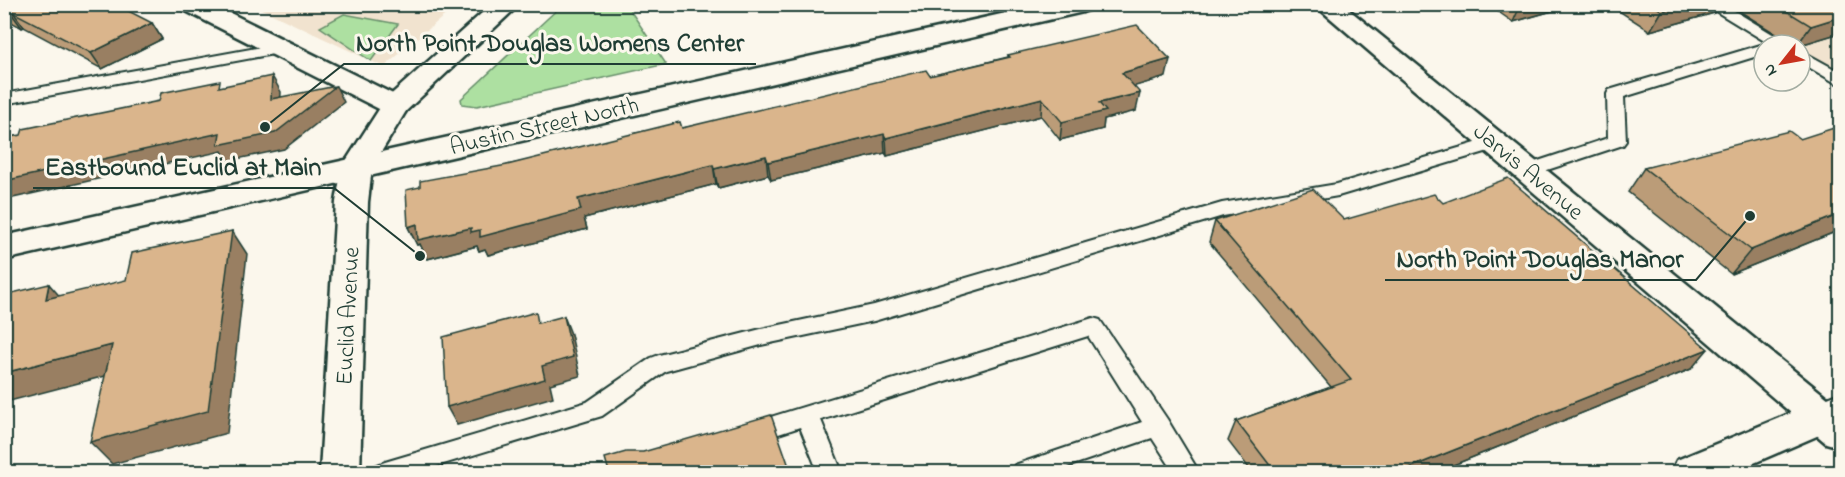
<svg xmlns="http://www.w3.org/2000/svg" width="1845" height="477" font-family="'Indie Flower',sans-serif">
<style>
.built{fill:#f1e3cf}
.green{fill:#ade0a1;stroke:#668e6a;stroke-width:1.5}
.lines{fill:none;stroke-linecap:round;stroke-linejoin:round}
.service-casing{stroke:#1f3d34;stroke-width:4}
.minor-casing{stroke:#1f3d34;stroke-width:5}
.tertiary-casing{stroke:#1f3d34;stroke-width:5}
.primary-casing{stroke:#1f3d34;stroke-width:5}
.service{fill:#fbf7ec;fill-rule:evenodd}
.minor{fill:#fbf7ec;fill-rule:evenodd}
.tertiary{fill:#fbf7ec;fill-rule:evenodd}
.primary{fill:#fbf7ec;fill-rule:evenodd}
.wall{fill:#bb9c78;stroke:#1f3d34;stroke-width:1.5}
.shaded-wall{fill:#997f62;stroke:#1f3d34;stroke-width:1.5}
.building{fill:#dab58c;stroke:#1f3d34;stroke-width:1.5}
.labels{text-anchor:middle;stroke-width:6;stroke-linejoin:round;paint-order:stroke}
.street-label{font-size:24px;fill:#1f3d34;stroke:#fbf7ec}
.leader{fill:none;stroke:#1f3d34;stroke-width:2}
.callout-dot{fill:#1f3d34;stroke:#fbf7ec;stroke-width:2}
.callout-label{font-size:26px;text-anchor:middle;font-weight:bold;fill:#1f3d34;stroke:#fbf7ec;stroke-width:6;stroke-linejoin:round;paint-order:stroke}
</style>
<rect width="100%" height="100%" fill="#fbf7ec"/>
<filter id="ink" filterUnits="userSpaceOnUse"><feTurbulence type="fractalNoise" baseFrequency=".0167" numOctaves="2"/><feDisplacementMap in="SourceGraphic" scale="12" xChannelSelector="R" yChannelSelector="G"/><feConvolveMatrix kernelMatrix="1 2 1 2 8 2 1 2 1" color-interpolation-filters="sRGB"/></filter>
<g filter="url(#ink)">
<!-- built -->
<g class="built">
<polygon points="253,5 457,5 384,67"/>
<polygon points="1711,5 1840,5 1840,79 1800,55 1800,45 1782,45"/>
</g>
<!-- green -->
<g class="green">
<polygon points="562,5 624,5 628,7 666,64 477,106 462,104 461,99"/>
<polygon points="344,14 398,24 371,61 320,27"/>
</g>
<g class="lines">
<defs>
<g id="service">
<polygon points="1704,4 1723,4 1789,44 1771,45"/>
<polygon points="278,44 286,49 284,52 4,104 4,94"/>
<polygon points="1764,44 1767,45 1764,45 1764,54 1624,97 1626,141 1623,145 1529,176 1523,174 1520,170 1523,166 1608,138 1607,94 1609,90"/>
<polygon points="1800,50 1840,72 1840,84 1834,82 1800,62"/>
<polygon points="1496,137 1502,139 1505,143 1502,147 1338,196 1223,216 874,321 761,345 666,371 602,416 417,472 373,472 377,465 385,462 587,402 651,358 659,355 761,329 874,305 1222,203 1337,184"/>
<polygon points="1093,318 1100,320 1167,419 1199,472 1174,472 1152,438 1052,472 1011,472 1015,465 1142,422 1088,336 821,420 842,472 818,472 800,427 751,443 743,440 739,433 743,426 751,423"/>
</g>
<g id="minor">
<polygon points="179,4 212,4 405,100 409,106 405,112 395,115 385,112 182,9"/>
<polygon points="1046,4 1095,4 1092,9 1083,12 4,260 4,236"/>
<polygon points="1314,4 1342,4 1840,408 1840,447 1826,443"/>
</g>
<polygon id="tertiary" points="492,4 520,4 406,111 372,167 368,202 360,472 320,472 336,202 342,167 385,100"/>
<polygon id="primary" points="1840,393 1840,426 1733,472 1671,472 1677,460"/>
</defs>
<!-- service casing -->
<use href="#service" class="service-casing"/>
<!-- minor casing -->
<use href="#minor" class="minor-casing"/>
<!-- tertiary casing -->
<use href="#tertiary" class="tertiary-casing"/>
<!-- primary casing -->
<use href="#primary" class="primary-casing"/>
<!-- service -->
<use href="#service" class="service"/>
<!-- minor -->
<use href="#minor" class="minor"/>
<!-- tertiary -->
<use href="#tertiary" class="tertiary"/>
<!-- primary -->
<use href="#primary" class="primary"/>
</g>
<!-- wall -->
<g class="wall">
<polygon points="4,4 152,23 162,39 102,69 24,27 22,28 8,20 4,22"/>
<polygon points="1487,4 1577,4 1513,22"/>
<polygon points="1608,4 1719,4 1714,13 1650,31"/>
<polygon points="1728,4 1840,4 1840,33 1800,45 1794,45"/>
<polygon points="1008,55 1166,77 1134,86 1136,111 1104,119 1103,129 1060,140 1041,116 887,156 885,153 771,180 768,175 718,188 716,184 584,218 587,229 488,255 485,249 479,251 477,246 427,259 420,244 417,245 408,227 507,165 930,76 1008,57"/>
<polygon points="1800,139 1840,230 1731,274 1628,192 1644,168"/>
<polygon points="1443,203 1691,369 1436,472 1252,472 1228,441 1236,421 1331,387 1209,242 1215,221 1344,220"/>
</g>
<!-- shaded-wall -->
<g class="shaded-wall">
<polygon points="1521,4 1577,4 1513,22"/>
<polygon points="1684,4 1719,4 1714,13 1650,31 1662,11"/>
<polygon points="13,12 24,27 22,28 11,13"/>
<polygon points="4,15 8,20 4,22"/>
<polygon points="1840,17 1840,33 1800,45 1797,45 1811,26"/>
<polygon points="152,23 162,39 102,69 91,53"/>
<polygon points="1170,59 1166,77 1119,91 1122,73"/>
<polygon points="272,76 281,92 280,115 271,99"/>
<polygon points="336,86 344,102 284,149 228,161 222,151 4,200 4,181"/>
<polygon points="1140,93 1136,111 1104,119 1103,129 1060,140 1062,122 1099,103"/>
<polygon points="1042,98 1041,116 887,156 886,138"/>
<polygon points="884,134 885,153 771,180 768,162"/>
<polygon points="766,156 768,175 718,188 714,169"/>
<polygon points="713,165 716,184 584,218 587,229 488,255 485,249 479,251 477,246 427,259 420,244 417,245 408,227 417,224 471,228 480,230 578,199"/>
<polygon points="1840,214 1840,230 1731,274 1751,250"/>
<polygon points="232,231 247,254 227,433 112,464 90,442"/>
<polygon points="49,284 70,308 46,299"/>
<polygon points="564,316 571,334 580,376 550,384 553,397 457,425 447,407 542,366"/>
<polygon points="112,345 132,369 6,402 4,401 4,373"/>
<polygon points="1708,349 1691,369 1436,472 1399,472"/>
</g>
<!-- building -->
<g class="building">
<polygon points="4,4 115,4 152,23 91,53 13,12 11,13 4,9"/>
<polygon points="1652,4 1684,4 1662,11"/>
<polygon points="1775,4 1840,4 1840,17 1811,26"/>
<polygon points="1137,25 1170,59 1122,73 1140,93 1099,103 1106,111 1062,122 1042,98 886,138 884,134 768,162 766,156 714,169 713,165 578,199 581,210 480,237 480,230 471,232 471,228 418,240 417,224 408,227 406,190 420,187 420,181 507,165 680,122 682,128 926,70 930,76 1010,57 1008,55"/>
<polygon points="272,76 271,99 336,86 275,133 218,145 220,133 4,181 4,138 21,135 23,129 159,101 161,93 220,81 219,87"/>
<polygon points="1840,126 1840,214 1751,250 1644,168 1789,131 1800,139"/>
<polygon points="1508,178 1708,349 1399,472 1275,472 1236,421 1351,380 1215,221 1313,189 1344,220 1434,194 1443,203"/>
<polygon points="232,231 208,411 90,442 112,345 4,373 4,295 49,284 46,299 126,280 132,253"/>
<polygon points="536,312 538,323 564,316 573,357 542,366 545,379 447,407 443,337"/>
<polygon points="771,415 791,472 609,472 605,458 626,452 643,452"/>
</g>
</g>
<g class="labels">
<!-- street labels -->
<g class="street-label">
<text transform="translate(544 125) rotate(-13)" y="8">Austin Street North</text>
<text transform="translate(1529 171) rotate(40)" y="8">Jarvis Avenue</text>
<text transform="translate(347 316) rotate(-87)" y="8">Euclid Avenue</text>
</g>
</g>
<!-- callouts -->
<path class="leader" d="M265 127L344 64H756M420 256L334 188H33M1750 216L1696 280H1385"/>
<g class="callout-dot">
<circle cx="265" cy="127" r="6"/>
<circle cx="420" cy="256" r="6"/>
<circle cx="1750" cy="216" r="6"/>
</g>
<g class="callout-label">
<text x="550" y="51">North Point Douglas Womens Center</text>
<text x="183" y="175">Eastbound Euclid at Main</text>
<text x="1540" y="267">North Point Douglas Manor</text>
</g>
<!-- margin -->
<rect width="1845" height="477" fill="none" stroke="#fbf7ec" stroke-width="24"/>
<rect x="12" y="12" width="1821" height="453" fill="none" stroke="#1f3d34" stroke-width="2" filter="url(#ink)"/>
<!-- north arrow -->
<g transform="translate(1782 63) rotate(239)"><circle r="28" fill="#fbf7ec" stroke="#a3ada2" stroke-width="1.5"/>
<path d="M0-4.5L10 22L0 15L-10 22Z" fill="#c8321e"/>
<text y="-9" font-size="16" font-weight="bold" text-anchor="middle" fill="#1f3d34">N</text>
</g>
</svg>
